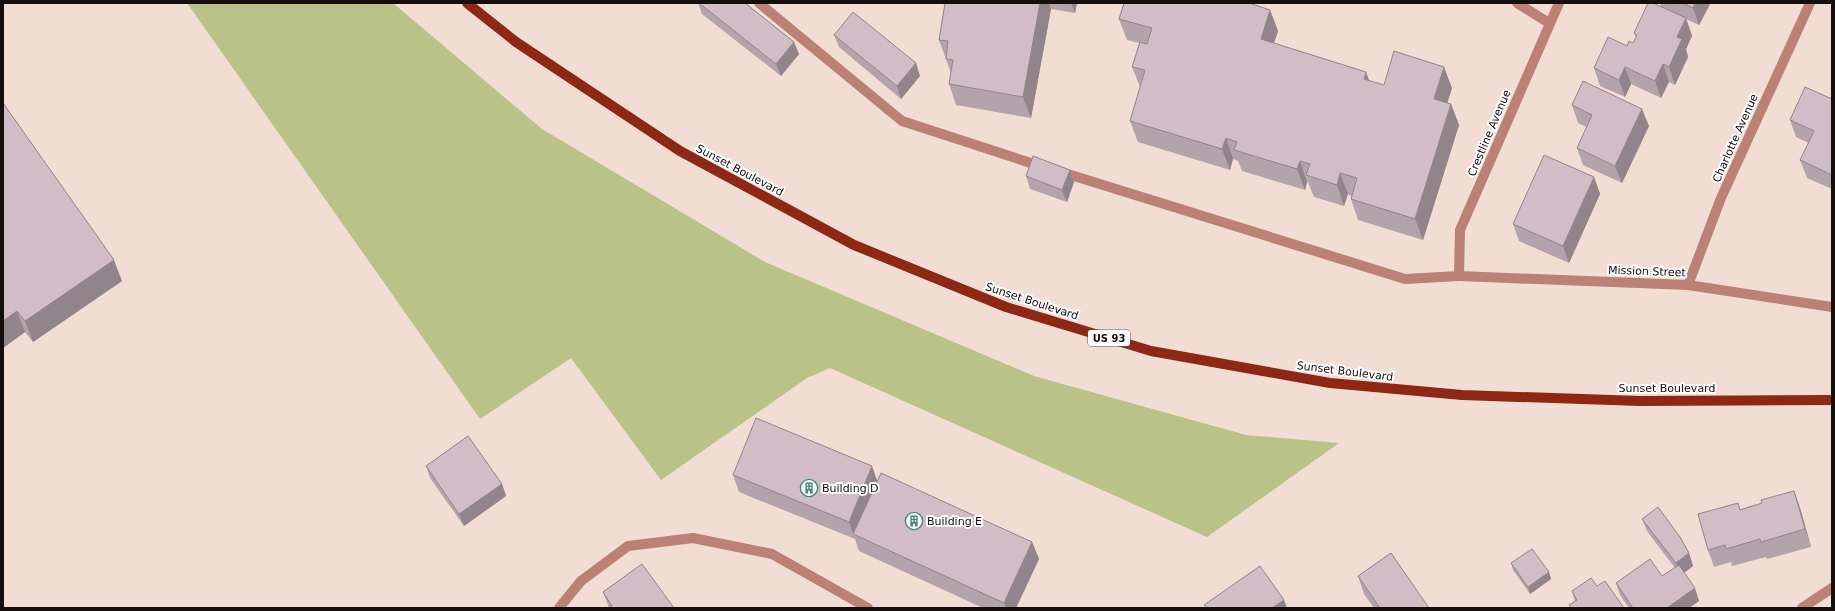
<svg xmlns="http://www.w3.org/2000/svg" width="1835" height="611" font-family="'DejaVu Sans',sans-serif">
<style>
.green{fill:#b9c287}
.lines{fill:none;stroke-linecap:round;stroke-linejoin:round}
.lane{stroke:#bb8174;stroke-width:10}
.street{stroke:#bb8174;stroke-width:10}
.primary{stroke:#8e2713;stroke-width:10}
.wall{fill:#b3a3aa}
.shaded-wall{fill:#92848b}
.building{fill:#d0bdc6;stroke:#92848b}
.labels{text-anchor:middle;stroke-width:4;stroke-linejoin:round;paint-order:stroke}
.shield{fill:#fff;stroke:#5b5655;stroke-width:1}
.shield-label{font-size:10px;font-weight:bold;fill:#150e0c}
.street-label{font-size:11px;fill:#150e0c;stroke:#fff}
.poi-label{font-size:11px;fill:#150e0c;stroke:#fff;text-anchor:start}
</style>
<rect width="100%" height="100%" fill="#f2ddd5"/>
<!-- green -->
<polygon class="green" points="187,3 393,3 542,129 765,262 1034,376 1246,435 1339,443 1207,537 830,368 807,378 661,480 571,358 480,419"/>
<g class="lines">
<!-- lane -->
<g class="lane">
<polyline points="759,3 902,121 1043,167"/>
<polyline points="1058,171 1405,279 1459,276"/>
<polyline points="559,608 581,581 628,546 693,538 772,554 868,608"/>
</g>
<!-- street -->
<g class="street">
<polyline points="1517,3 1549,23"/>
<polyline points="1559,3 1460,230 1459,276 1688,285 1832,307"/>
<polyline points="1688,285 1721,198 1810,3"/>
<polyline points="1802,608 1832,588"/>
</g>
<!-- primary -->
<polyline class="primary" points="467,3 516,42 680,151 854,245 1006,307 1151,351 1330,383 1462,395 1640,401 1832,400"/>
</g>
<!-- wall -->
<g class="wall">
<polygon points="698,3 745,3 794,42 799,54 781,76 702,14"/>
<polygon points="945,3 1077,3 1075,13 1051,9 1031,118 956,105 949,84 951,73 939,40"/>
<polygon points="1660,3 1710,3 1710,4 1699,25 1686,19 1692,36 1686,49 1688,57 1675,85 1669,82 1661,98 1631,84 1625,97 1600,86 1594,68 1633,43 1636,37 1634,33 1661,6"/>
<polygon points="1270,10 1278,31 1274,43 1366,72 1369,81 1384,85 1452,88 1447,103 1451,104 1459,125 1423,240 1358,220 1351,199 1351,196 1348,194 1344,206 1314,197 1308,182 1307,182 1305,190 1242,171 1238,161 1233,159 1230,170 1138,142 1130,121 1140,87 1132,67 1139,43 1127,40 1119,19"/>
<polygon points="834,35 920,76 901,99 839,47"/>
<polygon points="1832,99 1832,189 1807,178 1800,160 1809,143 1796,137 1790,120"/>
<polygon points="3,103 122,281 33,342 25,332 3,348"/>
<polygon points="1572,105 1649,126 1622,183 1583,165 1577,148 1587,127 1578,123"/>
<polygon points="1070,170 1074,182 1067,202 1030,189 1026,176"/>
<polygon points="1594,177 1600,194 1569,263 1519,241 1513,224"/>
<polygon points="426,466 502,484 506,496 464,526 430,478"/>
<polygon points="733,475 877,480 1032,542 1039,559 1016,608 983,608 859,551 855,539 739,492"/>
<polygon points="1794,491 1800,508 1811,547 1767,559 1766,557 1732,566 1731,562 1714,567 1708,550 1741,509 1762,503"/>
<polygon points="1642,519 1689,553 1693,566 1684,573 1699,601 1689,608 1629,608 1620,595 1616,583 1662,576 1675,568 1647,531"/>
<polygon points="1511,563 1549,572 1551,579 1530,594 1513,570"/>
<polygon points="1358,576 1429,608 1374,608 1364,594"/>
<polygon points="1597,586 1624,608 1570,608 1569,605 1575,601 1572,591"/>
<polygon points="603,592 674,608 609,608"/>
</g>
<!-- shaded-wall -->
<g class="shaded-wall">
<polygon points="1040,3 1049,3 1051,9 1031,118 1023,97"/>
<polygon points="1071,3 1077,3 1075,13"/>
<polygon points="1695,3 1710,3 1710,4 1699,25 1693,8"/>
<polygon points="1270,10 1278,31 1268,60 1261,39"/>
<polygon points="1686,18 1692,36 1686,49 1688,57 1675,85 1669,67 1677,37"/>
<polygon points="794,42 799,54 781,76 776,64"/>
<polygon points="916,63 920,76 901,99 897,86"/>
<polygon points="1663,64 1669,82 1661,98 1655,81"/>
<polygon points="1444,67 1452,88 1442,120 1434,99"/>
<polygon points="1625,67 1631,84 1625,97 1619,80"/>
<polygon points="1366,72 1374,93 1364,79"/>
<polygon points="1451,104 1459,125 1423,240 1415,219"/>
<polygon points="1642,109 1649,126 1622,183 1615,166"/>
<polygon points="1226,138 1233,159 1230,170 1222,149"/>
<polygon points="1300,161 1307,182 1305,190 1297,169"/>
<polygon points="1070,170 1074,182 1067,202 1062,190"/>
<polygon points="1340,173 1348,194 1344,206 1337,185"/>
<polygon points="1594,177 1600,194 1569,263 1563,246"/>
<polygon points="114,260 122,281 33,342 25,321"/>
<polygon points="17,311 25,332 3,348 3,321"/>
<polygon points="872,466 878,483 853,534 849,522"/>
<polygon points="502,484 506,496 464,526 459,514"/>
<polygon points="1794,491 1800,508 1811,547 1805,529"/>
<polygon points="1032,542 1039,559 1016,608 1006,608 1004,603"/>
<polygon points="1689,553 1693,566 1681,575 1676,563"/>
<polygon points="1549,572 1551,579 1530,594 1528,587"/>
<polygon points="1695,588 1699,601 1689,608 1667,608"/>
<polygon points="1284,600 1287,608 1272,608"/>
</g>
<!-- building -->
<g class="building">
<polygon points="699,3 745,3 794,42 776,64"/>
<polygon points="945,3 1040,3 1023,97 949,84 953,60 946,59 948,41 939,40"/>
<polygon points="1124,3 1249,3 1270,10 1261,39 1366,72 1364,79 1384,85 1394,51 1444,67 1434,99 1451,104 1415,219 1351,199 1357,178 1340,173 1337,185 1306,175 1310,164 1300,161 1297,169 1234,150 1237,142 1226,138 1222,149 1130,121 1145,70 1132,67 1140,42 1147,44 1152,28 1119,19"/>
<polygon points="1648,3 1653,3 1686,18 1677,37 1682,39 1669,67 1663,64 1655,81 1625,67 1619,80 1594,68 1608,37 1627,46 1629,41 1633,43 1637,35 1634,33"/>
<polygon points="1683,3 1695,3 1693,8"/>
<polygon points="853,12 916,63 897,86 834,35"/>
<polygon points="1583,81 1642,109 1615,166 1577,148 1592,115 1572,105"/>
<polygon points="1805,87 1832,99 1832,175 1800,160 1814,131 1790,120"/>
<polygon points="3,103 114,260 25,321 17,311 3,321"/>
<polygon points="1544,155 1594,177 1563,246 1513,224"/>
<polygon points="1033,156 1070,170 1062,190 1026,176"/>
<polygon points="756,418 872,466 849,522 733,475"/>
<polygon points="468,436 502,484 459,514 426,466"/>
<polygon points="881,473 1032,542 1004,603 853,534"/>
<polygon points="1794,491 1805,529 1761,542 1760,539 1726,549 1725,545 1708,550 1698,514 1738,503 1740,510 1762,503 1761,500"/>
<polygon points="1658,507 1680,537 1689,553 1676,563 1642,519"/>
<polygon points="1532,549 1549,572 1528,587 1511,563"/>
<polygon points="1391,553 1429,608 1380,608 1358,576"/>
<polygon points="1650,559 1662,576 1679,565 1695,588 1667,608 1633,608 1616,583"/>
<polygon points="642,564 674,608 609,608 612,606 603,592"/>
<polygon points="1260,566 1284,600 1272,608 1207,608 1204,605"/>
<polygon points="1591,578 1597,586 1605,581 1624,608 1571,608 1569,605 1577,600 1572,591"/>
</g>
<!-- icons -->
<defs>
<symbol id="building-ring" viewBox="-11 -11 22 22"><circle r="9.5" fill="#fff" stroke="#458778" stroke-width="1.5"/><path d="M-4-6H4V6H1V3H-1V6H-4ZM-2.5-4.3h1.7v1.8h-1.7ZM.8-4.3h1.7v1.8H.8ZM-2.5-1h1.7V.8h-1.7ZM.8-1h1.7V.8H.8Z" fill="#458778"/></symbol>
</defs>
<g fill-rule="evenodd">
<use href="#building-ring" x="799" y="478" width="20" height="20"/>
<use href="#building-ring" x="904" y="511" width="20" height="20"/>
</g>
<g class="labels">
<!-- shield labels -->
<rect class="shield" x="1088" y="330" width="42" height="16" rx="3"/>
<g class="shield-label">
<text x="1109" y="342">US 93</text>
</g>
<!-- street labels -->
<g class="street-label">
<text transform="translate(1489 133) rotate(-67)" y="4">Crestline Avenue</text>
<text transform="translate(1735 138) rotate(-66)" y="4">Charlotte Avenue</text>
<text transform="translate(740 170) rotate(28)" y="4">Sunset Boulevard</text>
<text transform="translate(1647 271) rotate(2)" y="4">Mission Street</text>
<text transform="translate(1032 301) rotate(18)" y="4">Sunset Boulevard</text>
<text transform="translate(1345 371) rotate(7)" y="4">Sunset Boulevard</text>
<text x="1667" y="392">Sunset Boulevard</text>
</g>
<!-- poi labels -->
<g class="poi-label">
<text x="822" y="492">Building D</text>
<text x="927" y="525">Building E</text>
</g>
</g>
<!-- border -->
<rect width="1835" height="611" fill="none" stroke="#150e0c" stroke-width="8"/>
</svg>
